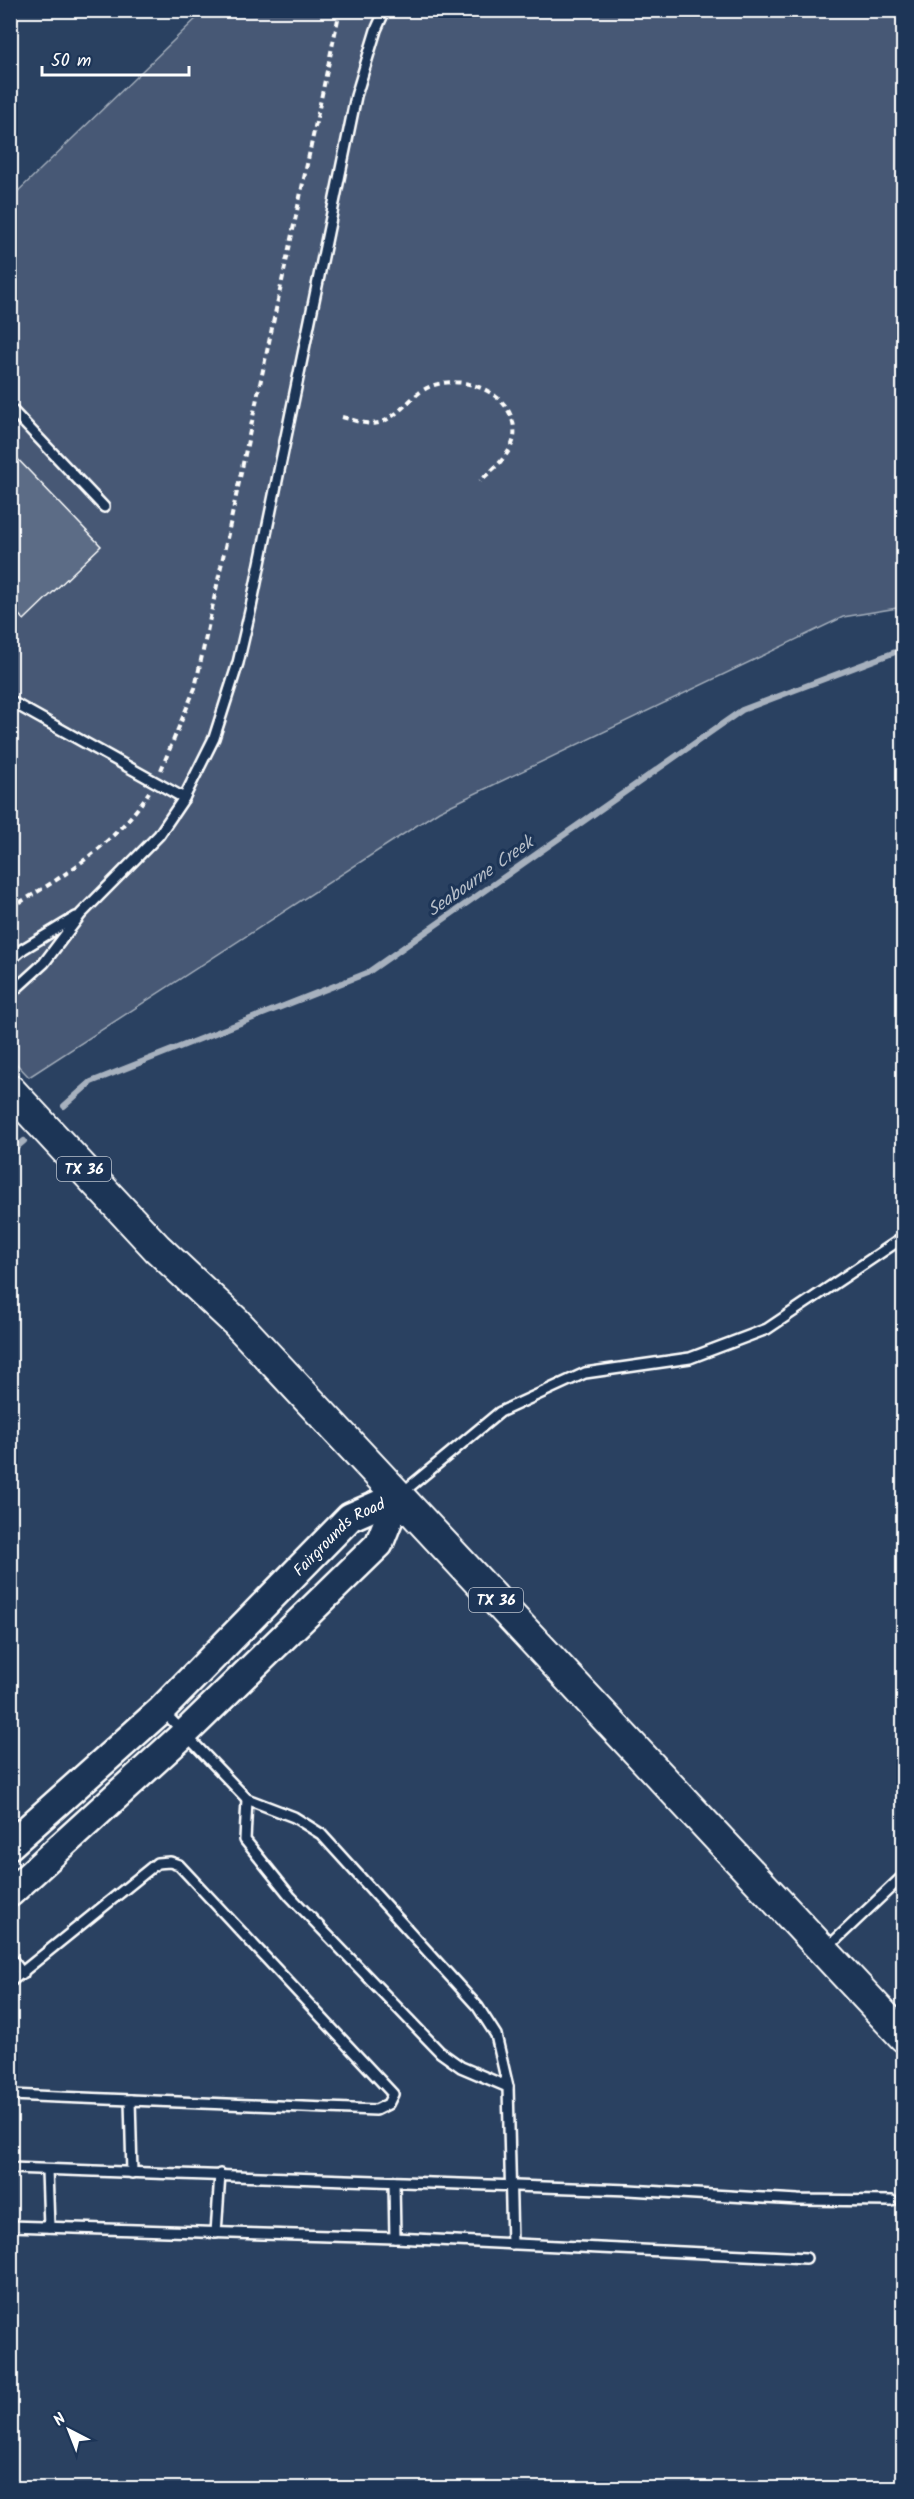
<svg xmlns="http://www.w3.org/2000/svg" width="914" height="2499" font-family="Kalam,sans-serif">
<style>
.green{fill:#465975;stroke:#a2acba;stroke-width:1.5}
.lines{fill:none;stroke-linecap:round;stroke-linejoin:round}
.stream{stroke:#a7b1be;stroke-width:6}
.building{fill:#5b6c86;stroke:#fff;stroke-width:1.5}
.lane-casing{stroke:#fff;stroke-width:14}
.secondary-casing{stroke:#fff;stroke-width:32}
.primary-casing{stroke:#fff;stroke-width:34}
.path{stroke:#fff;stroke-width:4;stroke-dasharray:6 4.5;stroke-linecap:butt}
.lane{stroke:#1d3557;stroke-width:9}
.secondary{stroke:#1d3557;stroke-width:27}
.primary{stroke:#1d3557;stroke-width:30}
.labels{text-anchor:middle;stroke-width:6;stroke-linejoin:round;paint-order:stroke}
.shield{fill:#1d3557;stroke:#bbc2cd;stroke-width:1.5}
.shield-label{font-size:15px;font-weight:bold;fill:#fff}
.street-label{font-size:16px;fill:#fff;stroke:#1d3557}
.water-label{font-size:18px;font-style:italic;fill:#b6bec8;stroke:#1d3557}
</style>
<rect width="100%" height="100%" fill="#2a4161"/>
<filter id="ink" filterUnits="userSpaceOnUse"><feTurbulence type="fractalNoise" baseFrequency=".0167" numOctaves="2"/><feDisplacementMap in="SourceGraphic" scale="12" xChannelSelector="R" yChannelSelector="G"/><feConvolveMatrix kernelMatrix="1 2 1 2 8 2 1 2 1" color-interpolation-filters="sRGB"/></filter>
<g filter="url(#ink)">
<!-- green -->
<polygon class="green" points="204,11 903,11 903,607 843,617 439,811 29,1077 11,1058 11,198"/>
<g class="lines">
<!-- stream -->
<g class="stream">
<polyline points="64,1106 91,1082 367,973 742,710 898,651 904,652"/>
<polyline points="10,1153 24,1141"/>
</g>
</g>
<!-- building -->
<polygon class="building" points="10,451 101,546 24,620 10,606"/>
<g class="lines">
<defs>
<g id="lane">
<polyline points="10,408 104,507"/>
<polyline points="10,701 184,798"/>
<polyline points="10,960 23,949 76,917"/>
<polyline points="10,994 44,963 81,914 159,835 184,798 214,738 238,663 251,607 356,96 376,30 385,10"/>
<polyline points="402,1493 500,1412 585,1373 690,1358 767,1329 904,1237"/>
<polyline points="163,1711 247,1799 294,1817 321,1834 478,2007 496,2035 508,2087 512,2244"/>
<polyline points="247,1799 245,1840 290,1896 440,2052 461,2067 508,2087"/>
<polyline points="827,1948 904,1875"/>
<polyline points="10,1957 23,1974"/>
<polyline points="10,1982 157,1863 170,1862 179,1865 393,2094 388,2104 376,2110 130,2100"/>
<polyline points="10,2095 130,2100 132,2173"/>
<polyline points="10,2168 629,2190 798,2200 892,2201"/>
<polyline points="47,2170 49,2227"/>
<polyline points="394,2182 395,2238"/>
<polyline points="10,2226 395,2238 806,2258"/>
<polyline points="216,2233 220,2174"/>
</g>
<g id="secondary">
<path id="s1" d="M10 1845 161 1710 350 1517 398 1496"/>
<polyline points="10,1893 184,1734 379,1544 398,1496"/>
</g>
<polyline id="primary" points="10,1090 157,1248 236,1322 904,2037"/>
</defs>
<!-- lane casing -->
<use href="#lane" class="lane-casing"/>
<!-- secondary casing -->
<use href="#secondary" class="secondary-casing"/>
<!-- primary casing -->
<use href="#primary" class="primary-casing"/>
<!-- path -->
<g class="path">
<path d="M342 417C355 420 369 427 382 422 397 416 407 402 419 393 442 375 480 381 500 400 510 409 516 425 514 438 510 456 493 469 480 481"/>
<polyline points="161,770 195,688 340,10"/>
<path d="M10 908C61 879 117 843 149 792"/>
</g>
<!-- lane -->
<use href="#lane" class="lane"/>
<!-- secondary -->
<use href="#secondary" class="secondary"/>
<!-- primary -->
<use href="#primary" class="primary"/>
</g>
</g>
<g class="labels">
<!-- shield labels -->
<g class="shield">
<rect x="57" y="1157" width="54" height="24" rx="4.5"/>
<rect x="469" y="1588" width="54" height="24" rx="4.5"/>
</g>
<g class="shield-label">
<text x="84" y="1174">TX 36</text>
<text x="496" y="1605">TX 36</text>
</g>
<!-- street labels -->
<g class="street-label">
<text dy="6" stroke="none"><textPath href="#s1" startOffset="452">Fairgrounds Road</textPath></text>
</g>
<!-- water labels -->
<g class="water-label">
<text transform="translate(480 876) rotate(-35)" y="6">Seabourne Creek</text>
</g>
</g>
<!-- margin -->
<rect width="914" height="2499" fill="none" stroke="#1d3557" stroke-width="36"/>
<rect x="18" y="18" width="878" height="2463" fill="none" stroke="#fff" stroke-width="2" filter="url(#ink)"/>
<!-- north arrow -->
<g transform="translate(69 2430) rotate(318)" stroke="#1d3557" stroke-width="4.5" paint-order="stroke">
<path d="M0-4.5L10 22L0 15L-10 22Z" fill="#ffffff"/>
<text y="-9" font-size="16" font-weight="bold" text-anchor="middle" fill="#ffffff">N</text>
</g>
<!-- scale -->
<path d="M42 66v9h147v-9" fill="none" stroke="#ffffff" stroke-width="3"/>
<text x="51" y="66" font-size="18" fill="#ffffff" stroke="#1d3557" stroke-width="4.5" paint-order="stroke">50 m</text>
</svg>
